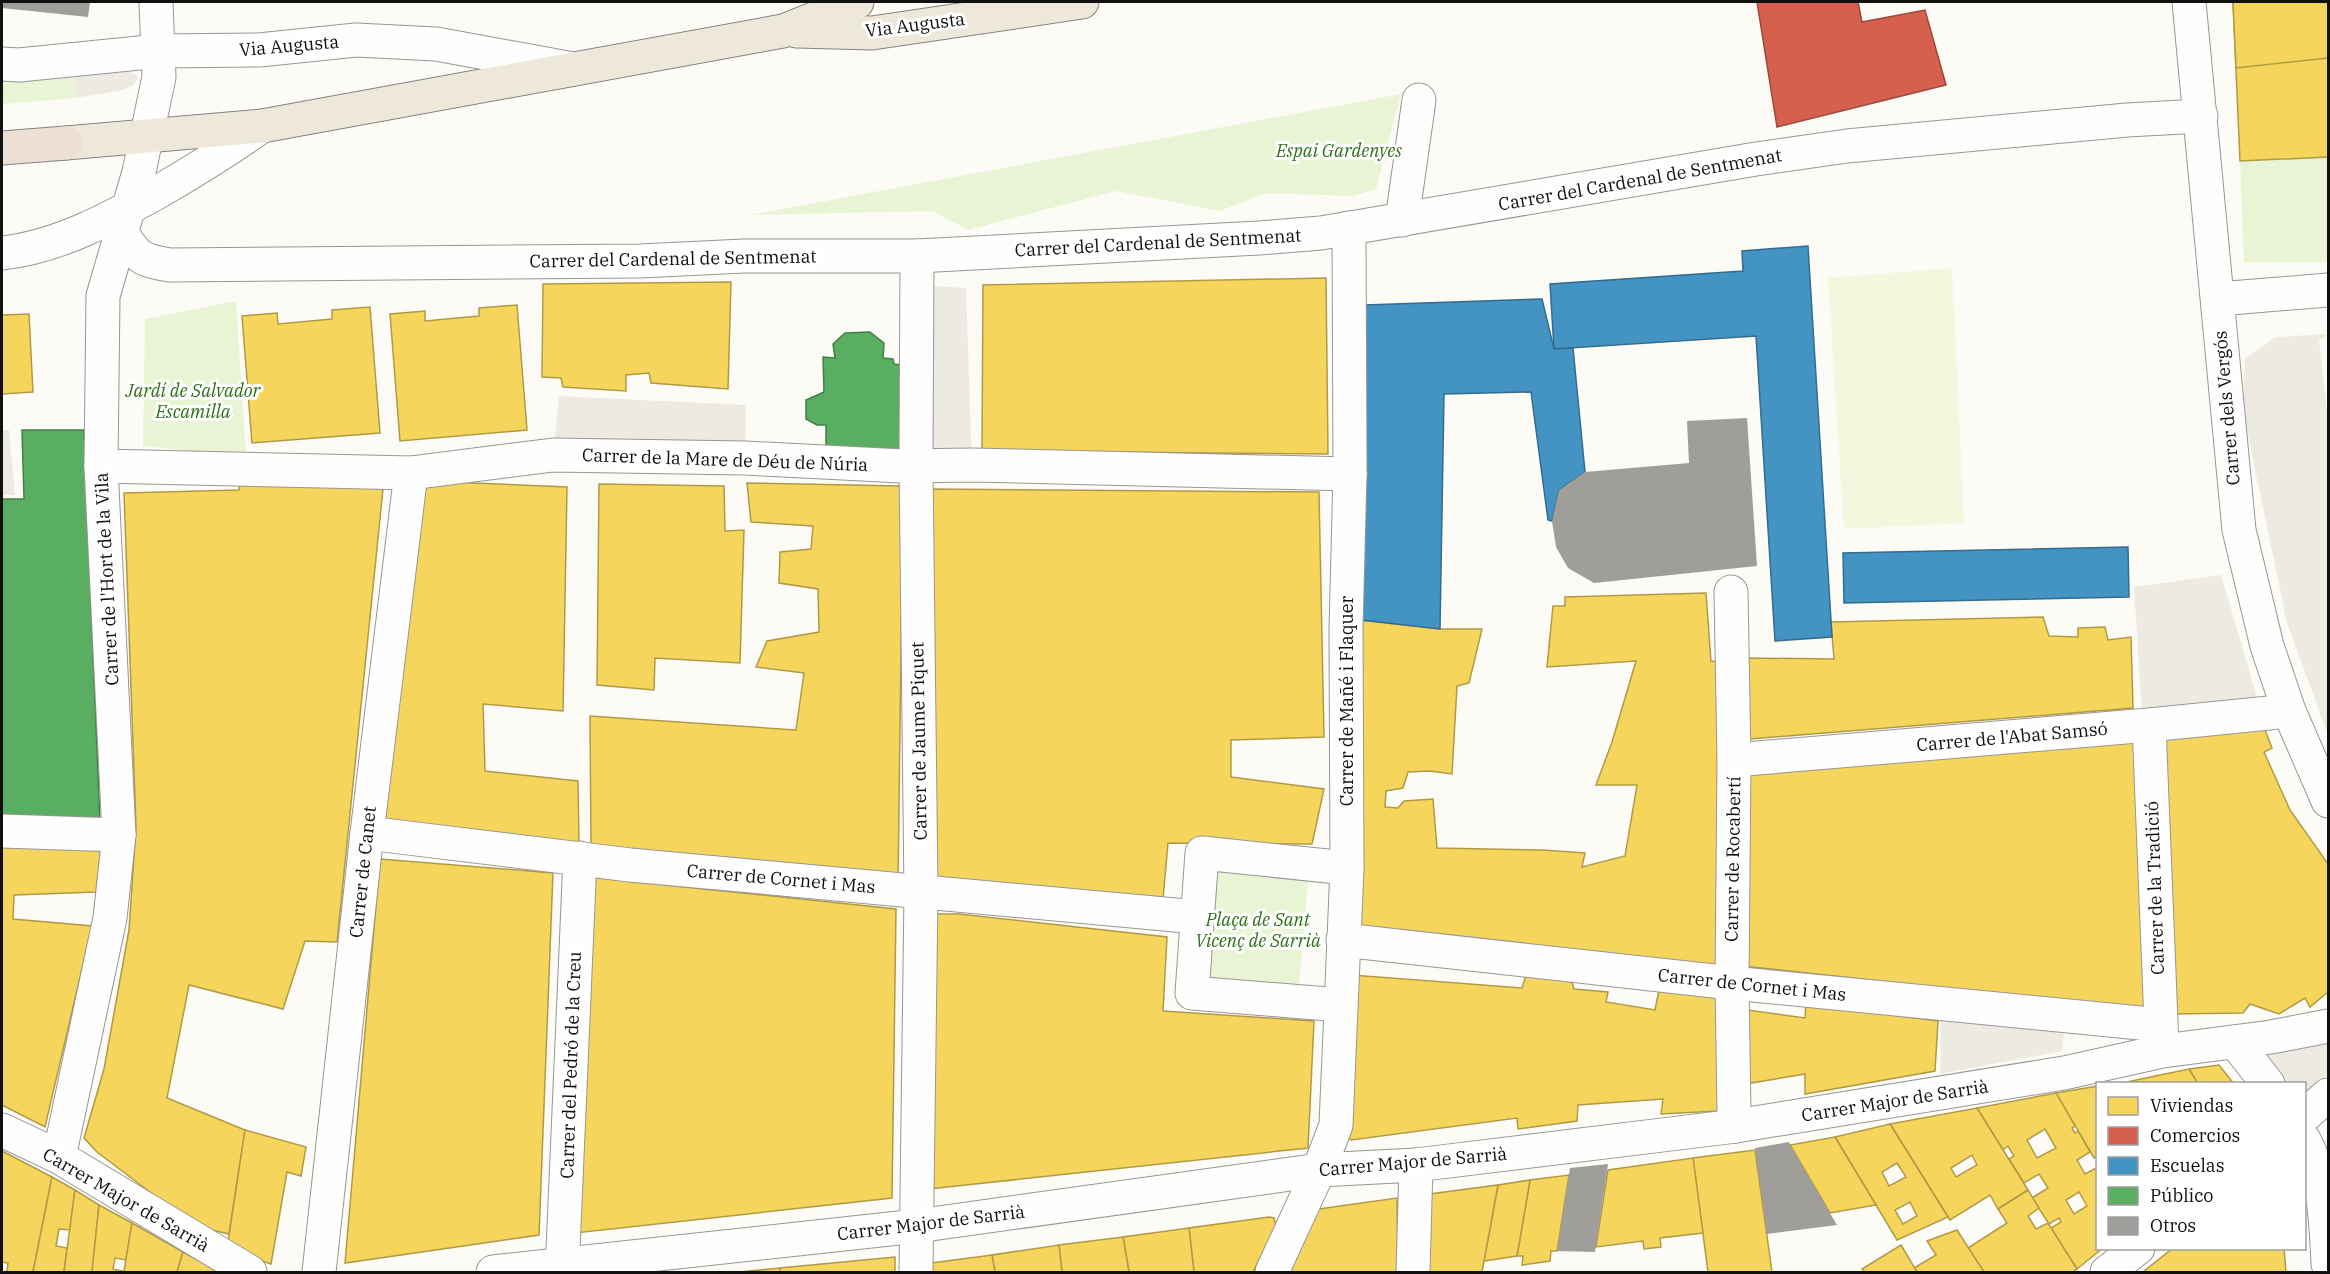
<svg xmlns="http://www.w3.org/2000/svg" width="2330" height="1274" font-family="'IBM Plex Serif',serif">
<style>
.green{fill:#e8f4d4}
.pitch{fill:#f1f8de}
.plaza{fill:#edeae1}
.homes{fill:#f6d55c;stroke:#b19a45;stroke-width:1.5;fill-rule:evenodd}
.shops{fill:#d6604d;stroke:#9b483b;stroke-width:1.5}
.schools{fill:#4393c3;stroke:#346c8d;stroke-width:1.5}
.public{fill:#5aae61;stroke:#447f49;stroke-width:1.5}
.building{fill:#a09e9b}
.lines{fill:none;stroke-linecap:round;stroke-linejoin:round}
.minor-casing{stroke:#969694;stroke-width:35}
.major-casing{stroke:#848381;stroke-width:35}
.highway-casing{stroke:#848381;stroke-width:35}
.minor{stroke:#fffefe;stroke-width:33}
.major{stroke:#eee8da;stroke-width:33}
.highway{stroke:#ebdfd6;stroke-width:33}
.labels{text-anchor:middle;stroke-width:6;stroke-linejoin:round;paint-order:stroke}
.street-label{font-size:18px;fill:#101010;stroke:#fff}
.park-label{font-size:18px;font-style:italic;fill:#2f7018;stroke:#fff}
</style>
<rect width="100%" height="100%" fill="#fcfbf6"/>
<!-- green -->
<g class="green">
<polygon points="72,68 76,98 2,104 2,73"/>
<polygon points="1401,94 1376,189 1354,196 1266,193 1220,211 1116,191 968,230 933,211 750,215"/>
<polygon points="2328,157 2328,262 2244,262 2240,161"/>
<polygon points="236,301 246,456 143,446 145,319"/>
<polygon points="1218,868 1308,880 1299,988 1209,981"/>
</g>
<!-- pitch -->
<polygon class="pitch" points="1952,268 1964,523 1844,529 1828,278"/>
<!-- plaza -->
<g class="plaza">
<polygon points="72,68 125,69 139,77 133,85 123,90 76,98"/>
<polygon points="918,285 966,288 972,465 903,460"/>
<polygon points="2327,334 2319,341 2328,420 2328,735 2287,623 2243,411 2245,358 2276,337"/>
<polygon points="559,396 746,405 745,458 553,455"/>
<polygon points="2,430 9,430 15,495 2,495"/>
<polygon points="2221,575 2256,694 2254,701 2142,713 2134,587"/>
<polygon points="1941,1020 2064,1033 2062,1051 1940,1074"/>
<polygon points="2328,1037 2328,1074 2305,1093 2304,1084 2277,1083 2257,1053"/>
</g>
<!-- homes -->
<g class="homes">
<polygon points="2233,2 2328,2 2328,157 2240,161"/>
<polygon points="2233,2 2328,2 2328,58 2236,68"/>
<polygon points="1326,278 1328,454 982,451 983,285"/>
<polygon points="731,282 728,389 651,383 649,373 626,375 626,391 563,387 561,378 542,377 543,284"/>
<polygon points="517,305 527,430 400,441 390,314 425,311 425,321 479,316 479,308"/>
<polygon points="370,307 380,433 252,443 242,316 277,313 278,324 332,319 332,310"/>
<polygon points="29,314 33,392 2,394 2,315"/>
<polygon points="240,474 384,479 337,942 305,941 283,1009 189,985 167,1098 245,1130 229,1234 195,1226 97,1152 84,1138 104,1069 129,930 136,827 124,493 239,490"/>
<polygon points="426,481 567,487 563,711 483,704 485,771 578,781 579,845 388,822 384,812"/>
<polygon points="747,483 899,486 903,499 898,881 591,847 590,716 796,730 804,673 756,667 767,641 819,632 818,589 779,583 780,552 811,549 813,526 751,522"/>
<polygon points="599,484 724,486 725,531 744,530 740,663 655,658 654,690 597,685"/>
<polygon points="928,489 1319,492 1324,737 1231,740 1231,777 1324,789 1312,844 1168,843 1163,899 928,881"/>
<polygon points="1706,593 1711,661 1719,662 1716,967 1354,926 1361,620 1440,629 1482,629 1469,683 1457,686 1452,774 1430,771 1408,772 1403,788 1386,791 1385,807 1398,808 1404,801 1433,799 1437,848 1543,850 1585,853 1582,867 1625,856 1637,785 1596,785 1612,742 1636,661 1547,667 1553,606 1565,606 1565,597"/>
<polygon points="2043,617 2049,636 2078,637 2078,628 2105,627 2108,640 2131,637 2133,708 1750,739 1746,658 1834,659 1831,622"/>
<polygon points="2262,722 2272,748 2264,752 2290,810 2328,864 2328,992 2310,1007 2305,998 2279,1014 2250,1004 2243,1013 2171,1014 2162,732"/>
<polygon points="2134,739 2145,1013 2051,1000 1743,966 1749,771"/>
<polygon points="2,845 101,847 96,892 14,895 13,919 92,926 45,1127 2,1105"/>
<polygon points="380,859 553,873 539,1235 345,1263"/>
<polygon points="588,877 896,909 892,1198 575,1233"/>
<polygon points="928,914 959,914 1167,937 1163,1011 1314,1021 1308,1148 929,1189"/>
<polygon points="1527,972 1572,982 1574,989 1608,992 1606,1002 1655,1010 1660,985 1716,996 1718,1111 1661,1114 1663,1099 1578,1105 1577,1121 1518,1129 1517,1118 1351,1140 1345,1133 1352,975 1522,988"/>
<polygon points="1806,1003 1938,1021 1935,1071 1805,1094 1805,1074 1745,1084 1748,1010 1805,1018"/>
<polygon points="2219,1065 2234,1084 2198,1084 2189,1069"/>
<polygon points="2189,1069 2198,1084 2127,1082 2160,1075"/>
<polygon points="2098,1086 2098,1155 2094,1158 2056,1093"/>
<path d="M2056 1093 2075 1126 2072 1128 2075 1133 2078 1131 2090 1152 2077 1160 2085 1174 2098 1167V1248H2103L2077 1269 2051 1228 2061 1222 2059 1218 2049 1224 2032 1198 2048 1188 2039 1174 2024 1183 2009 1159 2014 1156 2008 1146 2003 1150 1977 1108ZM2045 1129 2056 1148 2037 1158 2027 1140ZM2079 1192 2087 1206 2074 1214 2066 1200Z"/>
<path d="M1977 1108 2028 1190 1998 1209 1990 1195 1950 1220 1890 1124ZM1972 1155 1977 1165 1956 1177 1951 1168Z"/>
<path d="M1890 1124 1948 1217 1897 1240 1835 1137ZM1897 1163 1906 1177 1889 1186 1882 1172ZM1910 1202 1917 1216 1903 1224 1895 1210Z"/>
<polygon points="245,1130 306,1147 301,1176 287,1172 271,1264 227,1249"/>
<polygon points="1835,1137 1844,1152 1876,1205 1830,1213 1790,1145"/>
<polygon points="1755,1150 1772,1272 1708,1272 1693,1158"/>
<polygon points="2,1151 52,1177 33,1272 7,1272 8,1263 2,1262"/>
<polygon points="1693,1158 1703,1233 1660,1238 1661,1247 1644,1249 1643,1241 1596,1247 1608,1170"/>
<polygon points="1569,1175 1557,1251 1551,1251 1550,1261 1522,1265 1523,1256 1517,1256 1530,1180"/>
<polygon points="52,1177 75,1190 70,1230 59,1229 56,1246 67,1248 64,1272 33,1272"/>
<polygon points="1530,1180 1517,1256 1484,1261 1498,1185"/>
<polygon points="1498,1185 1482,1272 1429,1272 1430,1194"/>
<polygon points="75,1190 99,1205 92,1272 64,1272"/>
<polygon points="2028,1190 2039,1208 2028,1216 2036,1229 2048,1223 2077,1269 2073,1272 1984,1272 1968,1248 2007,1223 1998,1209"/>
<polygon points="1397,1198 1398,1272 1289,1272 1319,1209"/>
<polygon points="99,1205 132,1223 126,1260 115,1258 113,1269 126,1272 92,1272"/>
<polygon points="1269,1217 1274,1218 1276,1226 1253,1272 1194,1272 1189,1228"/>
<polygon points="132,1223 183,1252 177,1272 126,1272 124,1271"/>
<polygon points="1189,1228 1194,1272 1129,1272 1123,1237"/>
<polygon points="1957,1230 1984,1272 1917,1272 1914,1268 1936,1255 1927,1241"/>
<polygon points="1123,1237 1129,1272 1062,1272 1059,1245"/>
<polygon points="1059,1245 1062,1272 995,1272 992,1255"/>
<polygon points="1901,1245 1917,1272 1864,1272 1862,1269"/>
<polygon points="2173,1248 2284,1248 2286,1272 2143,1272"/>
<polygon points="183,1252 220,1272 177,1272"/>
<polygon points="992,1255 995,1272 924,1272 924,1264"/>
<polygon points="895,1257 895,1272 780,1272 780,1268"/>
<polygon points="780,1268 780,1272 734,1272 739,1272"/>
</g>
<!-- shops -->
<polygon class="shops" points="1757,2 1858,2 1862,22 1925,10 1946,85 1777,127"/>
<!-- schools -->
<g class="schools">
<polygon points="1808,246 1832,637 1775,641 1756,336 1554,349 1550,284 1743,271 1742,251"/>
<polygon points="1542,299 1554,349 1573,348 1585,472 1559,490 1552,521 1548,520 1531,392 1444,394 1440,629 1361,620 1365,305"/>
<polygon points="2128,547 2129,597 1844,603 1843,553"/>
</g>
<!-- public -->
<g class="public">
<polygon points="870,332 884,343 883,358 893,359 894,364 902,365 903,460 826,457 826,425 817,425 806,419 806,400 824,392 823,357 835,358 833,344 845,333"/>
<polygon points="22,430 84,430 100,823 2,820 2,499 24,499"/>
</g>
<!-- building -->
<g class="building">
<polygon points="2,2 90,2 88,17 2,8"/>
<polygon points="1747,418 1757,566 1594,583 1568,568 1556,547 1552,521 1559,490 1585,472 1689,463 1687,421"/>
<polygon points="1789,1142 1790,1145 1837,1225 1767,1234 1755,1148"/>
<polygon points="1608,1164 1595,1252 1557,1251 1570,1168"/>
</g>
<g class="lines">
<defs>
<g id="minor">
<polyline points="2189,2 2239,530 2267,646 2289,711 2328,801"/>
<polyline points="2,64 19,65 159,51 259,50 356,40 436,44 573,69"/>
<polyline points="1402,220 1419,100"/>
<path d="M121 232C138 258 140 260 170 265L640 261 744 256H917L1259 238 1321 233 1756 159 1847 146 2127 120 2201 116"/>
<path d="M2 253C58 247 109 219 158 192 194 171 228 150 262 126"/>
<polyline points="2218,299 2328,290"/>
<polyline points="101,466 411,473 553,455 745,458 902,466 972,465 1350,474"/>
<polyline points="1731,592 1734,760 1732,983 1734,1113 1736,1126"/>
<polyline points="2149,725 2162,1047"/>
<polyline points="1734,760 2149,725 2289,711"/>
<polyline points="2,831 119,835"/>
<polyline points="367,833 630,865 1197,917"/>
<polyline points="1343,940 1732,983 2160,1025"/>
<polyline points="1341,1005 1192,993 1202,853 1347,868"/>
<polyline points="2235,1042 2268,1084"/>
<polyline points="2304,1116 2328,1095"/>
<polyline points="2,1130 59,1157 250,1272"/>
<path d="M2304 1140C2325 1178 2326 1222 2328 1264"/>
<polyline points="59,1157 110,918 119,835 101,466 103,296 139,172 159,77 156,2"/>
<polyline points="319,1272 367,833 411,473"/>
<polyline points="493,1272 917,1226 1319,1170 1416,1165 1736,1126 2064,1073 2163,1051 2271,1037 2328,1026"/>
<polyline points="562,1272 580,858"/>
<polyline points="916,1272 921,892 916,466 917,256"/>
<polyline points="1272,1272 1319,1170 1336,1125 1347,868 1346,629 1350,474 1349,228"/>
<polyline points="1413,1272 1416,1165"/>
<polyline points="2107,1272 2138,1248"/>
</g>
<g id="major">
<polyline points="796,31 872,33 1082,2"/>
<polyline points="66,143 262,126 783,31 857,2"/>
</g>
<polyline id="highway" points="2,148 66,143"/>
</defs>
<!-- minor casing -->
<use href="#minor" class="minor-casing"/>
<!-- major casing -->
<use href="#major" class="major-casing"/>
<!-- highway casing -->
<use href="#highway" class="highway-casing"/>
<!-- minor -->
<use href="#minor" class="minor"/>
<!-- major -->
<use href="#major" class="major"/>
<!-- highway -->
<use href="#highway" class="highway"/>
</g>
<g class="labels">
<!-- street labels -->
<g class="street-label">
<text transform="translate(915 25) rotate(-7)" y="6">Via Augusta</text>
<text transform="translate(289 46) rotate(-5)" y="6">Via Augusta</text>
<text transform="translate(1640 180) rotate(-10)" y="6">Carrer del Cardenal de Sentmenat</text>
<text transform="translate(1158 243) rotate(-3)" y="6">Carrer del Cardenal de Sentmenat</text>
<text transform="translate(673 259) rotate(-1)" y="6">Carrer del Cardenal de Sentmenat</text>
<text transform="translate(2227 408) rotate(-95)" y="6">Carrer dels Vergós</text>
<text transform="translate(725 460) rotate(2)" y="6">Carrer de la Mare de Déu de Núria</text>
<text transform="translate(107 579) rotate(-93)" y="6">Carrer de l'Hort de la Vila</text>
<text transform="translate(1347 701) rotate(-90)" y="6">Carrer de Mañé i Flaquer</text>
<text transform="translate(2012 737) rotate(-5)" y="6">Carrer de l'Abat Samsó</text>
<text transform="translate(919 741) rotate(-91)" y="6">Carrer de Jaume Piquet</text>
<text transform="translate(1733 859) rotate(-89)" y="6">Carrer de Rocabertí</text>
<text transform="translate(363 872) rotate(-84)" y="6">Carrer de Canet</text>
<text transform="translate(781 879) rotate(5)" y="6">Carrer de Cornet i Mas</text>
<text transform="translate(2155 888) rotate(-92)" y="6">Carrer de la Tradició</text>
<text transform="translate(1752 985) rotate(6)" y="6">Carrer de Cornet i Mas</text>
<text transform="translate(571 1065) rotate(-88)" y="6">Carrer del Pedró de la Creu</text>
<text transform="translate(1895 1101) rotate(-9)" y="6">Carrer Major de Sarrià</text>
<text transform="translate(1413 1162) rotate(-5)" y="6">Carrer Major de Sarrià</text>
<text transform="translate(126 1200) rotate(30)" y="6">Carrer Major de Sarrià</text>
<text transform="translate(931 1223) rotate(-7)" y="6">Carrer Major de Sarrià</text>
</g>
<!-- park labels -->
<g class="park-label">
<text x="1339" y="157">Espai Gardenyes</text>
<text x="193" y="397">Jardí de Salvador<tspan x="193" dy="21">Escamilla</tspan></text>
<text x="1258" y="926">Plaça de Sant<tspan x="1258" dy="21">Vicenç de Sarrià</tspan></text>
</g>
</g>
<!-- border -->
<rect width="2330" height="1274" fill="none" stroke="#101010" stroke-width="6"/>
<!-- legend -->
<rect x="2096" y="1082" width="210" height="168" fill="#ffffff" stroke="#9f9f9f" stroke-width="1.5"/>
<rect x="2108" y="1097" width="30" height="18" fill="#f6d55c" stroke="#9f9f9f" stroke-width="1.5"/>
<text x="2150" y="1112" font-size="18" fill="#101010">Viviendas</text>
<rect x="2108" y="1127" width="30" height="18" fill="#d6604d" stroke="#9f9f9f" stroke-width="1.5"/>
<text x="2150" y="1142" font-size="18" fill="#101010">Comercios</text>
<rect x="2108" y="1157" width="30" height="18" fill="#4393c3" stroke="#9f9f9f" stroke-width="1.5"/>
<text x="2150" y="1172" font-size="18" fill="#101010">Escuelas</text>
<rect x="2108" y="1187" width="30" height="18" fill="#5aae61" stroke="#9f9f9f" stroke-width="1.5"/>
<text x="2150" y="1202" font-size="18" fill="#101010">Público</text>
<rect x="2108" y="1217" width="30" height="18" fill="#a09e9b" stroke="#9f9f9f" stroke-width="1.5"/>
<text x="2150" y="1232" font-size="18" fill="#101010">Otros</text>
</svg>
